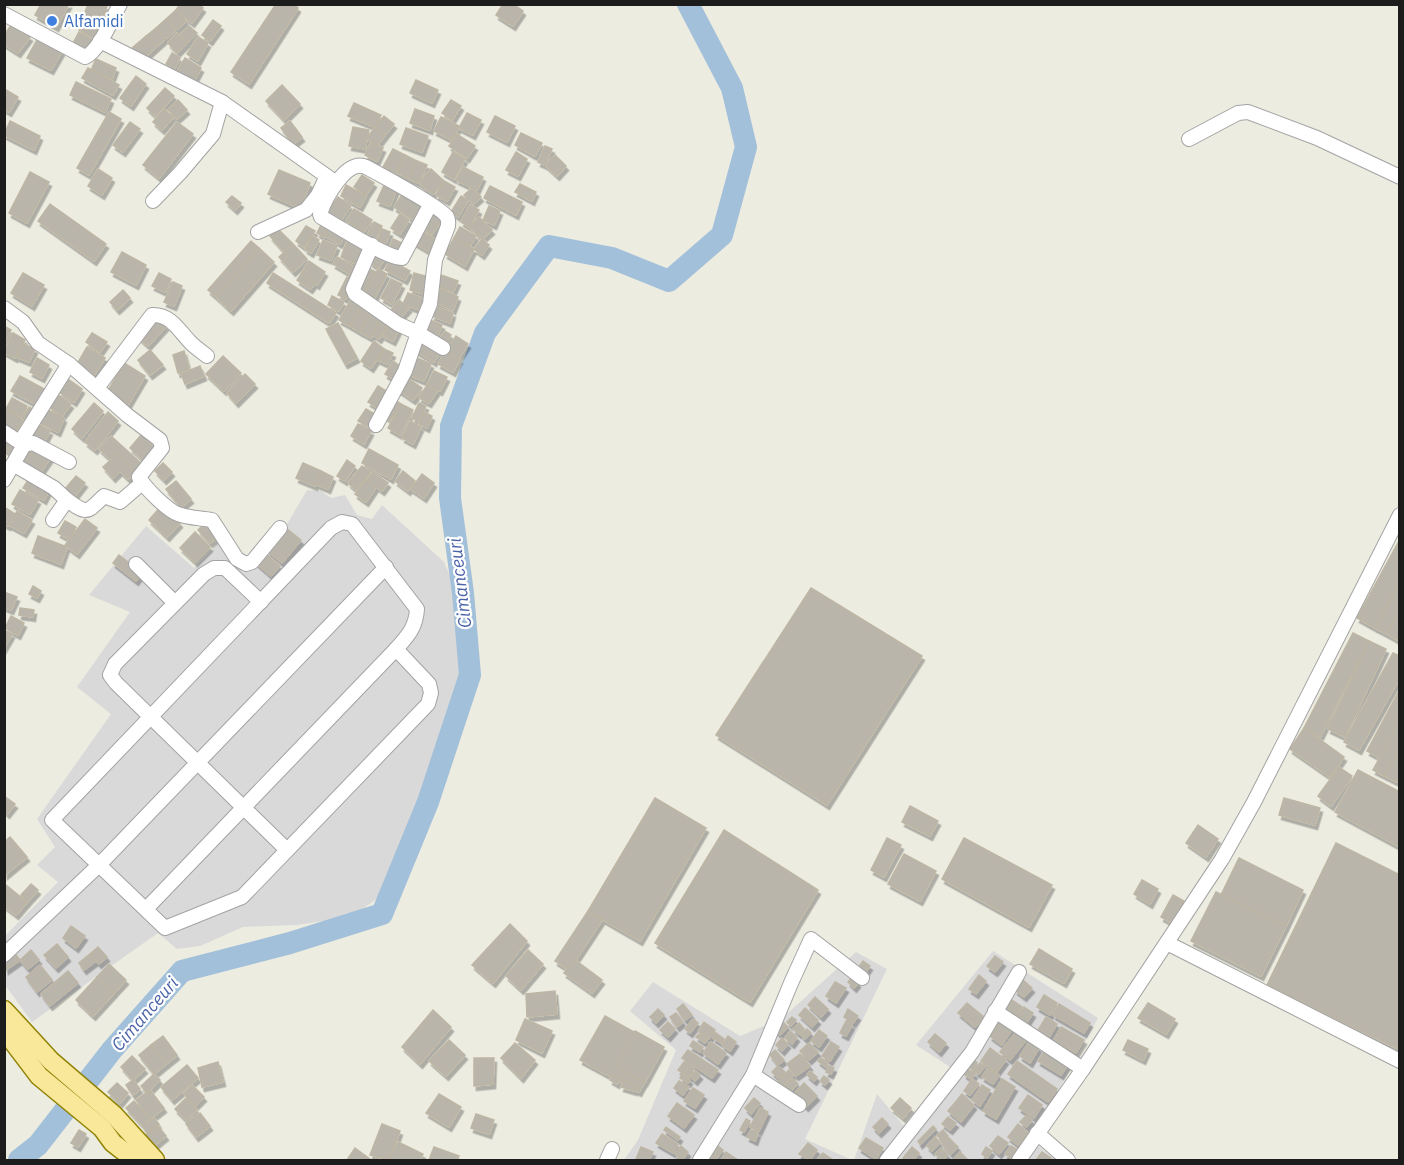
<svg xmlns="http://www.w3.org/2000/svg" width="1404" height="1165" font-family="'IBM Plex Sans',sans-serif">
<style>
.residential{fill:#dad9d9}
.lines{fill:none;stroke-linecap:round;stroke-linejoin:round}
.river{stroke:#a2c0da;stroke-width:22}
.building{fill:#b9b5ab;stroke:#beb6a4;stroke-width:1.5;filter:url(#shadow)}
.minor-casing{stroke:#a3a3a3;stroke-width:16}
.major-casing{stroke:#908304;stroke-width:21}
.minor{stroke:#fff;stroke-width:14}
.major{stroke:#f9e79a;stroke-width:18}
.shop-dot{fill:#3f7fe0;stroke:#fff;stroke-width:2}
.labels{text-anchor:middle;stroke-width:4.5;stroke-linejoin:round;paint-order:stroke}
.shop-label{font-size:16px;fill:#366cbe;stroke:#fff;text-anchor:start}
.water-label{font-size:18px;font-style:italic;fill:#4b63a8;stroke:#fff}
</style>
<defs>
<filter id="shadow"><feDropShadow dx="2.5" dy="4.5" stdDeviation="0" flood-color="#0004"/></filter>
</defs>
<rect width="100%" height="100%" fill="#edece1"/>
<!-- residential -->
<g class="residential">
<polygon points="307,490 321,491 331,498 345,495 357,515 372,519 382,505 444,562 465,611 475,644 469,686 378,898 351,917 297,925 243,927 200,946 177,949 158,933 32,1022 5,985 5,936 58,882 37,865 55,847 37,819 111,714 77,687 130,612 89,595 146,526 194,568 219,543 243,573 286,526"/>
<polygon points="993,951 1098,1018 1031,1141 1057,1160 854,1160 877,1094 913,1137 958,1072 916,1045"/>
<polygon points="856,952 887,969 805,1139 852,1160 624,1160 638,1140 676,1050 630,1011 653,982 740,1036 781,1019"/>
</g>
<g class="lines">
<!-- river -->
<polyline class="river" points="19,1160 38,1145 112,1050 182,971 290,943 382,914 428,802 470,675 463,593 450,498 451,426 485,333 549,246 612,258 669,281 722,235 746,147 732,88 688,4"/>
</g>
<!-- building -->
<g class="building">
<polygon points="41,4 69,4 56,27 35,15"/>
<polygon points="88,4 107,6 102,21 84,15"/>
<polygon points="180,4 198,4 203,8 192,23 176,10"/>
<polygon points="276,4 293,4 298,8 249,84 231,72"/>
<polygon points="503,4 513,4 523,11 513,26 496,15"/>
<polygon points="176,10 186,21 176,30 166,19"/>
<polygon points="88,16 101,24 93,38 79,30"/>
<polygon points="166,19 176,30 165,39 156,28"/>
<polygon points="213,20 221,26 210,41 202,35"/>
<polygon points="12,24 30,37 18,53 4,44 4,35"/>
<polygon points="189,26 197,33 187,43 179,36"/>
<polygon points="156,28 165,39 156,47 146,36"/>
<polygon points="79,32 94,41 87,54 72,45"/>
<polygon points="177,33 187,43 177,53 168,43"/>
<polygon points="146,36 156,47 142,60 132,48"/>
<polygon points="198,37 208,43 198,61 187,54"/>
<polygon points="38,38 62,51 51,70 27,58"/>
<polygon points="172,53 180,58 174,69 166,64"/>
<polygon points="185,58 201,68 193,83 176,73"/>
<polygon points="96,59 116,68 112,79 91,70"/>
<polygon points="88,68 119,85 113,95 82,78"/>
<polygon points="136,76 146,84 131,106 120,98"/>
<polygon points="416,80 438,90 432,103 410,93"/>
<polygon points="76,82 111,99 105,112 70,95"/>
<polygon points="282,85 300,104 284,120 266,101"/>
<polygon points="165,88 174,96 155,116 147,108"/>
<polygon points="6,90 18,97 9,112 4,109"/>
<polygon points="178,100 187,110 177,119 168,110"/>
<polygon points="451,100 461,106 452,120 442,113"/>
<polygon points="354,103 381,115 375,127 348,116"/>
<polygon points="164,109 173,117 162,130 153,122"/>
<polygon points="415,109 434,116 430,130 410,123"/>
<polygon points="109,112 121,119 89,175 77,168"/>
<polygon points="467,113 481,120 473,135 459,128"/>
<polygon points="384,116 394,124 385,135 375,127"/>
<polygon points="495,116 515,126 507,142 487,132"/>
<polygon points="441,117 459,126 452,140 434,131"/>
<polygon points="10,121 40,136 34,150 4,135"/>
<polygon points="290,121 302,137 293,144 281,128"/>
<polygon points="130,122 140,129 123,152 113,145"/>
<polygon points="177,122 193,134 159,178 143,165"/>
<polygon points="353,127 369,130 365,149 349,146"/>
<polygon points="375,127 385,135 377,146 367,138"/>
<polygon points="406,128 428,136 422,152 400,144"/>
<polygon points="521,133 542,143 535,156 515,145"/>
<polygon points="457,134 475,146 467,158 449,146"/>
<polygon points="371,143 383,148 377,161 365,155"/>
<polygon points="545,146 552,149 545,165 538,162"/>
<polygon points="393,149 405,155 394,175 382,169"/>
<polygon points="453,152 465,159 454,179 442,172"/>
<polygon points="516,152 527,159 518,176 506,170"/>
<polygon points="405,155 417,161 410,179 397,173"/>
<polygon points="555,155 566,166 557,176 545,165"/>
<polygon points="417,161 427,165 419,183 410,179"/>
<polygon points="463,167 483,177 477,190 456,180"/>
<polygon points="98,169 112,178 102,195 88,186"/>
<polygon points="431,169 444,181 433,194 419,183"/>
<polygon points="279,170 310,183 300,208 268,194"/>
<polygon points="30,172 49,182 27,223 9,213"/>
<polygon points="362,175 374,183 366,195 354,187"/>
<polygon points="444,181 455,187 447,201 436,195"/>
<polygon points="385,183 397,188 390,206 377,201"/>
<polygon points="520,184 536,192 532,201 515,192"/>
<polygon points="346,185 366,196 360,207 341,196"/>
<polygon points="490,186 522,202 516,215 484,198"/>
<polygon points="472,188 481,197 473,204 464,195"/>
<polygon points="403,193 425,208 416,222 394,207"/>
<polygon points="232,196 241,203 235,210 226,202"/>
<polygon points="461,196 468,200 458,217 451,212"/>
<polygon points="338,197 351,206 339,223 326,213"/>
<polygon points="50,204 106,244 94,261 38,221"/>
<polygon points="470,205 479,210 469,227 461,222"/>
<polygon points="489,206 500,211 494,225 483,220"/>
<polygon points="354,209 372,220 364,232 346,221"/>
<polygon points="434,212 443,219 431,235 422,227"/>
<polygon points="400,214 409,220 400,234 391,228"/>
<polygon points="479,217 492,230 482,239 469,227"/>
<polygon points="323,221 331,225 324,237 317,233"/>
<polygon points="374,222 382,226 374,242 366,238"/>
<polygon points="306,226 315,231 304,247 296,241"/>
<polygon points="330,226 345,234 340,244 325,236"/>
<polygon points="460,227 476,236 470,246 454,238"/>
<polygon points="278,229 293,244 284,252 270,236"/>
<polygon points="382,229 390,232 386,243 378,240"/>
<polygon points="420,230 436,240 430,252 413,242"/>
<polygon points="313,236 319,240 311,253 305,249"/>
<polygon points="454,238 474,249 465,266 445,254"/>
<polygon points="393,239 404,244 399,256 388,251"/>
<polygon points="482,239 489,245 482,255 474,249"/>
<polygon points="323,240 337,246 331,260 317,255"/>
<polygon points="251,241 259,248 216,297 208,290"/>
<polygon points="347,241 368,250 361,266 341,257"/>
<polygon points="293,244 307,259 293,272 279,257"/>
<polygon points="259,248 274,262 231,311 216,297"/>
<polygon points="378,250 387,256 378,268 370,262"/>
<polygon points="122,252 146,265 136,285 111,272"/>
<polygon points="337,257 359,270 355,277 333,264"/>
<polygon points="390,260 410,271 405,280 385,270"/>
<polygon points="309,261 325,272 317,285 301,274"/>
<polygon points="366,267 376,272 365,294 355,289"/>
<polygon points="378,269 387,274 374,299 364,294"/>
<polygon points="23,273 44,285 32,306 11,293"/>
<polygon points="159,273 171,279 165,292 152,286"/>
<polygon points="273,273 336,313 329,323 267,283"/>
<polygon points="414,273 429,277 425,294 410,290"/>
<polygon points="301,274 314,284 310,289 297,280"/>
<polygon points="441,275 458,281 453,292 437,286"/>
<polygon points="347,277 355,281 346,299 338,295"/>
<polygon points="391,279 402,284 392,304 381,298"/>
<polygon points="173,282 182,286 174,306 164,302"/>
<polygon points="441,289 458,297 453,310 435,302"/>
<polygon points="123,290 130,298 117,310 110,302"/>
<polygon points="408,293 427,300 423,311 403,304"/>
<polygon points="332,296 344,302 339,311 328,305"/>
<polygon points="352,298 362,304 350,326 339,320"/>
<polygon points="399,300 409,308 397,321 388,314"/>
<polygon points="362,304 373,310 360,332 350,326"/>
<polygon points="436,307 453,313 450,323 432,316"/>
<polygon points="370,313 381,319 371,338 360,332"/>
<polygon points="155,317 166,326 148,346 138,337"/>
<polygon points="381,319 389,324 379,339 372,334"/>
<polygon points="430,320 442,325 437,338 425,333"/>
<polygon points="391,322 400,327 393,341 383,336"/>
<polygon points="338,323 357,358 345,364 326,329"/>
<polygon points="4,326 11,330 4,343"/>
<polygon points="445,331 451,335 444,347 437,343"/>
<polygon points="13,333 25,340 15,358 4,352"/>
<polygon points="92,333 107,342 100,352 86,342"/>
<polygon points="421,336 442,349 434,362 413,349"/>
<polygon points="456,336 468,344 458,359 446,351"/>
<polygon points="374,341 384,349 371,368 361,361"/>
<polygon points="23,344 35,349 29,362 17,357"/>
<polygon points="87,347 105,358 94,375 77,364"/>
<polygon points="384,349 393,353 387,364 378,360"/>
<polygon points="150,350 163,365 150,375 138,360"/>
<polygon points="184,351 189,369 178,373 173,355"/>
<polygon points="446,351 460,359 453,372 438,364"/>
<polygon points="223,356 241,373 224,391 206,374"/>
<polygon points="415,357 431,364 424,381 407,374"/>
<polygon points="37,358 49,365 42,378 30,372"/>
<polygon points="393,361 404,369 397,381 385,374"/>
<polygon points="124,363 145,376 128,405 107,392"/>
<polygon points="200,366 204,376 185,384 181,374"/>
<polygon points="434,371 447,377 440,391 427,385"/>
<polygon points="245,374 255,384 236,403 227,393"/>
<polygon points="20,376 48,391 39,406 11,391"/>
<polygon points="406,377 422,388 413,400 397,389"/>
<polygon points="68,379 82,389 74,402 59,392"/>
<polygon points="427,385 437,391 429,403 419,398"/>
<polygon points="378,386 391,394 381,410 368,402"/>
<polygon points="57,394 71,404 62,416 49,407"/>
<polygon points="12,398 27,406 22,417 6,409"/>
<polygon points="393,399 401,404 390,420 382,414"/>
<polygon points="94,403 103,411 82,438 72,429"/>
<polygon points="419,403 426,406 419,421 412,418"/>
<polygon points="401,404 413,410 400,435 388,428"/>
<polygon points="29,407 36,411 31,422 23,418"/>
<polygon points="4,408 23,420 14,434 4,429"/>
<polygon points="44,408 64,418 58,432 38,422"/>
<polygon points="366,409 378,416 371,428 358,421"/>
<polygon points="108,412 118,421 95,450 85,442"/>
<polygon points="424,412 432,416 427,428 419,424"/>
<polygon points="410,421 421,427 413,444 402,438"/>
<polygon points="38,424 50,431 43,444 31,438"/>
<polygon points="358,424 371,431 364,444 351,436"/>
<polygon points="4,434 20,445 13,455 4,449"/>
<polygon points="141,435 158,451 146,463 130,448"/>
<polygon points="111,436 143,465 131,478 99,449"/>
<polygon points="34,445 51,457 38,476 21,464"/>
<polygon points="369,449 398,465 391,479 362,463"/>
<polygon points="118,453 135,472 128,479 120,471 113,478 103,467"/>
<polygon points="347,460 355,466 345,481 337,476"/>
<polygon points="163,463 172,472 164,480 155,471"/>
<polygon points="303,463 321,471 315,486 296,478"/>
<polygon points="362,466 371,472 356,490 348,483"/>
<polygon points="321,471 333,477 328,489 316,484"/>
<polygon points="403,471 415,481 408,491 395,481"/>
<polygon points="373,472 388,483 382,491 367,480"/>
<polygon points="422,474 434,483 424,498 411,489"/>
<polygon points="76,476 85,483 74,497 65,489"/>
<polygon points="30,477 50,488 44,500 23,488"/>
<polygon points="366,480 376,487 366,502 355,494"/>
<polygon points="176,481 191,499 181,507 166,489"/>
<polygon points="20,490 38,500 30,514 12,504"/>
<polygon points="162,505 180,523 167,537 149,520"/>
<polygon points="4,507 15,514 8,526 4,524"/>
<polygon points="17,511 32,520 24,533 9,525"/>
<polygon points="85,519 97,528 77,554 65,545"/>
<polygon points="65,521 76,527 69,539 58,533"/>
<polygon points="205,523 218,537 210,543 198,530"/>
<polygon points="286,528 301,540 282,563 267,551"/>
<polygon points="195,532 210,547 195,562 180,548"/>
<polygon points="38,536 67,547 61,564 32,553"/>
<polygon points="1400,539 1400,582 1375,628 1357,618"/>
<polygon points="265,553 280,566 271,576 256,563"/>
<polygon points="119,555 142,573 136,581 113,563"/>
<polygon points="1400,582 1400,610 1387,634 1375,628"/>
<polygon points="33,586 41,591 37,598 29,594"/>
<polygon points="811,588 922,656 827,805 716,735"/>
<polygon points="4,592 17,597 11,610 4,607"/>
<polygon points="20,608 34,610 33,617 19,615"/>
<polygon points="1400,610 1400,639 1399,641 1387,634"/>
<polygon points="11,616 24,623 18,635 5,628"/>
<polygon points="4,630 12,634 4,648"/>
<polygon points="1353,633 1369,641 1320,737 1304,728"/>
<polygon points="1369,641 1386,649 1345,737 1328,729"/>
<polygon points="1393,653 1400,656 1400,677 1359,750 1344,742"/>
<polygon points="1400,689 1400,720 1380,758 1367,751"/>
<polygon points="1400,720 1400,748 1385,776 1373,770"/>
<polygon points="1304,728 1344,757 1330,777 1290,749"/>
<polygon points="1400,748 1400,778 1397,782 1385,776"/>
<polygon points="1339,767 1352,776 1331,806 1318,796"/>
<polygon points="1358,770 1400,792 1400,847 1335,812"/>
<polygon points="4,796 15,804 7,814 4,811"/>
<polygon points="655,798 706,828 640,941 588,911"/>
<polygon points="1284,798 1320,808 1315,825 1279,815"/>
<polygon points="910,806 938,821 930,836 902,822"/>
<polygon points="1198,825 1218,839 1206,857 1186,843"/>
<polygon points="724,830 818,890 750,1002 655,943"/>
<polygon points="10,837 27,857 5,875 4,842"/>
<polygon points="887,838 901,845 884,877 871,870"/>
<polygon points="964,838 1052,885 1029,927 942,879"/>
<polygon points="1336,843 1400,875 1400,1050 1267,985"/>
<polygon points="904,854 936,871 920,901 888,884"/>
<polygon points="1239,858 1303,890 1286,926 1221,895"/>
<polygon points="1142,880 1158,889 1150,904 1134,894"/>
<polygon points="31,884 38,890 27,902 21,895"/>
<polygon points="6,885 27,902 16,915 4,906"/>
<polygon points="1216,892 1286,926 1261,976 1191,941"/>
<polygon points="1173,895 1184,901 1172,923 1161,917"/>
<polygon points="588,911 602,920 569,970 555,961"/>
<polygon points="510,924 527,941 493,983 472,965"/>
<polygon points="71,926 85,936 76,948 63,938"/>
<polygon points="57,944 68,957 56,968 44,955"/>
<polygon points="98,947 107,957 99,964 90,954"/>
<polygon points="1039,949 1072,969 1064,983 1030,964"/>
<polygon points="31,950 39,960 28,969 20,960"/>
<polygon points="528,950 543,964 521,990 506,976"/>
<polygon points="13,951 20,960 6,970 4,957"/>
<polygon points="90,954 96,961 84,970 79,963"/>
<polygon points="995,956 1003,962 995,972 987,966"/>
<polygon points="574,959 602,980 592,993 564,973"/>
<polygon points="863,961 870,966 865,973 858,968"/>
<polygon points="109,964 126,980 114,993 97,977"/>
<polygon points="40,965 52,980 37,992 26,977"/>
<polygon points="68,971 78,983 50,1006 41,994"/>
<polygon points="979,975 986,981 976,994 969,989"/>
<polygon points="97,977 114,993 93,1016 76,1000"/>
<polygon points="852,977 858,983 854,988 848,982"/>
<polygon points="1023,980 1032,988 1024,997 1015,990"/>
<polygon points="835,982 846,988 836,1003 826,996"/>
<polygon points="555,991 557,1014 527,1017 526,994"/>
<polygon points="1044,995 1057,1003 1050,1015 1037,1007"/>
<polygon points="815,997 828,1009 821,1017 808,1005"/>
<polygon points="1012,1000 1022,1007 1016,1015 1007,1009"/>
<polygon points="967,1003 984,1017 975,1027 958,1013"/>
<polygon points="1148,1003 1175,1019 1166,1034 1138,1018"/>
<polygon points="683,1004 692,1015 685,1020 677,1009"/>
<polygon points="1059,1004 1090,1023 1084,1033 1053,1015"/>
<polygon points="1024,1007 1033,1013 1026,1024 1017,1019"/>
<polygon points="805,1008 818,1020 812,1027 799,1015"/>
<polygon points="658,1009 664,1015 656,1023 650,1017"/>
<polygon points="848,1009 858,1016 853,1023 844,1017"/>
<polygon points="433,1010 451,1027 420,1064 402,1047"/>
<polygon points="676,1013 683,1022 677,1027 670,1017"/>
<polygon points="605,1016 663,1048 639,1092 580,1060"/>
<polygon points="792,1017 796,1020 791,1026 787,1022"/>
<polygon points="1046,1017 1057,1024 1048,1039 1037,1032"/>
<polygon points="525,1019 552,1031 542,1053 516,1040"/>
<polygon points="693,1019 698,1023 690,1033 685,1029"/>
<polygon points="1001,1020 1013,1028 1002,1045 990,1036"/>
<polygon points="846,1021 852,1025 846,1036 840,1033"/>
<polygon points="668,1022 675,1029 668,1037 660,1030"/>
<polygon points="704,1022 715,1030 709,1039 698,1031"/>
<polygon points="783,1022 788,1027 780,1035 775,1030"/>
<polygon points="799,1023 804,1029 799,1034 793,1029"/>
<polygon points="1061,1027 1084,1040 1076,1053 1054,1040"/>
<polygon points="807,1029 811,1033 805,1039 801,1035"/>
<polygon points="819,1030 827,1036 819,1047 811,1041"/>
<polygon points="635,1031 664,1047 645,1082 616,1067"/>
<polygon points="790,1031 797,1037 792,1044 785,1038"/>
<polygon points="1017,1031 1027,1039 1010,1060 1000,1052"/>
<polygon points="716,1033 724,1039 721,1043 713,1038"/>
<polygon points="699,1034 707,1040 705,1043 696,1037"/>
<polygon points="935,1034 946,1043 939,1052 928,1042"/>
<polygon points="163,1036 177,1055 166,1064 151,1045"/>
<polygon points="728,1036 736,1042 730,1051 722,1045"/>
<polygon points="782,1038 788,1044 782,1051 776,1045"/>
<polygon points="449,1040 465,1055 446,1076 429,1061"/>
<polygon points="1128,1040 1148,1049 1143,1060 1123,1050"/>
<polygon points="693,1041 703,1047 700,1052 690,1046"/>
<polygon points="711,1042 726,1053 718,1064 703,1053"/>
<polygon points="831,1042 839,1047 830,1061 822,1056"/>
<polygon points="1029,1042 1039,1048 1030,1063 1020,1056"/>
<polygon points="515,1043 535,1060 521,1078 501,1058"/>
<polygon points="809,1043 818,1052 809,1060 800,1051"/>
<polygon points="151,1045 166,1064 154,1074 139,1055"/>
<polygon points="990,1048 1006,1060 996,1073 981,1061"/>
<polygon points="1046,1049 1069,1063 1061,1075 1038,1061"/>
<polygon points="688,1050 718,1070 712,1078 682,1058"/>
<polygon points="775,1050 784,1060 778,1065 770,1055"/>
<polygon points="800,1054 810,1066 796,1076 787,1064"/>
<polygon points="132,1056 145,1069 133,1080 121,1067"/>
<polygon points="474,1058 494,1058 493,1084 474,1086"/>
<polygon points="821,1058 828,1063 826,1067 818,1061"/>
<polygon points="974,1060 977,1063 973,1070 969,1067"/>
<polygon points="1017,1061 1057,1089 1048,1102 1008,1074"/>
<polygon points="218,1062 223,1082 202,1087 198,1068"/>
<polygon points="684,1062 694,1069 689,1077 678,1070"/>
<polygon points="980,1063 985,1066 979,1074 975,1071"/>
<polygon points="187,1065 198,1078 172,1100 161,1087"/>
<polygon points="778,1066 785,1072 778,1078 772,1072"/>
<polygon points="829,1066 834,1068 831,1074 826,1072"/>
<polygon points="988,1068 999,1075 993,1084 982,1077"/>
<polygon points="968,1069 975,1074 971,1079 964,1074"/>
<polygon points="789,1070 793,1075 782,1086 778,1082"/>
<polygon points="696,1071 700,1075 695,1081 690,1076"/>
<polygon points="810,1071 817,1077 814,1081 807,1075"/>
<polygon points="154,1074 160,1080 147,1093 141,1086"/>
<polygon points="613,1075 620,1079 617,1084 610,1080"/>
<polygon points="682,1075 690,1080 688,1083 680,1078"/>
<polygon points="824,1076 829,1080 825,1085 820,1081"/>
<polygon points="792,1078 798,1084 789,1093 784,1087"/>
<polygon points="972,1079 979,1084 970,1095 964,1091"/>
<polygon points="1002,1079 1015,1087 996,1119 983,1111"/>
<polygon points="133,1080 140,1089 133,1095 126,1085"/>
<polygon points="624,1081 637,1086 635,1091 621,1087"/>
<polygon points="679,1081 689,1087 683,1095 674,1088"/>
<polygon points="117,1083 128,1093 120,1103 108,1092"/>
<polygon points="804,1083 817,1096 806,1107 793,1095"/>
<polygon points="192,1085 204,1097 195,1106 184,1094"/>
<polygon points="982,1085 990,1090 980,1106 972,1100"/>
<polygon points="693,1088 704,1095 695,1108 684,1101"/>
<polygon points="150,1090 164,1108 150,1119 136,1100"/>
<polygon points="439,1094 461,1107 449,1127 426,1113"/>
<polygon points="962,1094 974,1105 961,1122 948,1111"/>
<polygon points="1028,1095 1042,1105 1034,1118 1019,1108"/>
<polygon points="186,1098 197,1110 186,1120 175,1109"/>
<polygon points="754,1098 760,1103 751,1114 745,1108"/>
<polygon points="900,1098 911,1108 903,1118 891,1108"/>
<polygon points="134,1101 150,1119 143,1126 126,1108"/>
<polygon points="677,1103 694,1115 684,1128 668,1116"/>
<polygon points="760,1108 768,1112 759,1131 750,1127"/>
<polygon points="200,1113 210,1126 196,1137 186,1124"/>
<polygon points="476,1114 494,1120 489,1134 471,1128"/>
<polygon points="1026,1116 1032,1120 1026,1127 1020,1122"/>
<polygon points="948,1117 956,1123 950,1130 942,1124"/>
<polygon points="154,1118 159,1124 147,1133 143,1127"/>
<polygon points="882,1118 888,1124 879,1133 873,1127"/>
<polygon points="746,1119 750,1121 744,1132 740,1130"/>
<polygon points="382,1124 400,1131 389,1160 370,1155"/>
<polygon points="1018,1124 1028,1133 1018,1145 1008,1137"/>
<polygon points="158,1126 166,1136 154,1146 146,1135"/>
<polygon points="933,1126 936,1129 920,1144 918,1141"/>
<polygon points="666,1127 680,1137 678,1140 664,1130"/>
<polygon points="79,1130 86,1134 78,1147 71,1143"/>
<polygon points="751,1130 758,1133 755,1141 747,1137"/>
<polygon points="943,1130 948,1136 942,1141 937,1135"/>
<polygon points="662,1134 678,1144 673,1153 656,1143"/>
<polygon points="998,1136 1008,1143 999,1154 990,1146"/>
<polygon points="935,1137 940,1143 932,1151 927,1146"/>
<polygon points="866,1138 883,1148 876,1159 859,1148"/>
<polygon points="949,1138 958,1147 951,1154 942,1144"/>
<polygon points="398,1142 423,1154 420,1160 389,1160"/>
<polygon points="808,1143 817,1150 810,1160 799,1154"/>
<polygon points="681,1146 688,1152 682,1160 675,1154"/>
<polygon points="718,1146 723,1150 715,1160 710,1158"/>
<polygon points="1011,1146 1018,1150 1013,1159 1005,1154"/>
<polygon points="434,1147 459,1156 457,1160 429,1160"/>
<polygon points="641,1147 653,1152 649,1160 636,1159"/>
<polygon points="912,1147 919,1153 913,1160 906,1160 903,1158"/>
<polygon points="986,1147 992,1151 987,1158 982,1154"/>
<polygon points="355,1148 370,1159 369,1160 347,1160"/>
<polygon points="941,1148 948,1155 942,1160 935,1154"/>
<polygon points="726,1152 738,1160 721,1160"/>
<polygon points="960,1152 967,1159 965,1160 954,1159"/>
<polygon points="1042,1152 1051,1158 1049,1160 1036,1160"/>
<polygon points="823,1153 833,1160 817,1160"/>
</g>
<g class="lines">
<defs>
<g id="minor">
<path d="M4 14 85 57C99 51 112 19 120 4"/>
<polyline points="100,41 222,102 335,182"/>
<polyline points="1189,139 1238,113 1248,112 1317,138 1400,177"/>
<polyline points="153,201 180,173 213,134 222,102"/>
<path d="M430 205 402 258C386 258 338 226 321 217L320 214C325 199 346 158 366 167 379 174 442 208 447 217 449 221 448 222 448 226L435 260 430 304 418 333 443 348"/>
<polyline points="258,232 306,210 318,195 326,178"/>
<polyline points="372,245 353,289 355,294 398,324 418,333 405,371 376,425"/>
<path d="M4 308 23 322 38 343 69 364 127 415 160 440 162 448 139 477C144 487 167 510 178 514 188 518 201 518 212 520L237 559 246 564 252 562 280 528"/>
<path d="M97 388 152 315C171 314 179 331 191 343 196 348 202 352 207 356"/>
<polyline points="4,432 24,445 4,480"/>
<polyline points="20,442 69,364"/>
<polyline points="24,445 33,443 69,462"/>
<polyline points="13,464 54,488 67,500"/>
<path d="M53 520 67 500C88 515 86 513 104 496L120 502 142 483"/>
<path d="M342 522 352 524 417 609C416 627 408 636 396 649L429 684 431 693 428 704 242 897 165 928 52 820 331 528Z"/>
<polyline points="136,564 175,603"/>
<polyline points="261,602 225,568 214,568 204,574 115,664 110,675 116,683 287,850"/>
<polyline points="146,909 396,649"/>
<polyline points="1167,943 1400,1061"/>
<polyline points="4,955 99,865 386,567"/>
<polyline points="995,1011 1083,1069"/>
<polyline points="753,1075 799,1105"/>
<polyline points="1037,1133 1068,1160"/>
<polyline points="607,1160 612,1149"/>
<polyline points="700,1160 753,1075 791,983 811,939 862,978"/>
<polyline points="887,1160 972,1052 1019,972"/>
<polyline points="1019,1160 1083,1069 1222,859 1254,802 1400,515"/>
</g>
<g id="major">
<polyline points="4,1010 51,1061 114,1115 155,1160"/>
<polyline points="4,1024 14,1043 39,1076 102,1128 113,1143 135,1160"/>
</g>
</defs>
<!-- minor casing -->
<use href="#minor" class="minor-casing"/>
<!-- major casing -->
<use href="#major" class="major-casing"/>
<!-- minor -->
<use href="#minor" class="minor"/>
<!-- major -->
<use href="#major" class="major"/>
</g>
<!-- markers -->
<circle class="shop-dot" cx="52" cy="21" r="6"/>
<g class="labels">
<!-- shop labels -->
<g class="shop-label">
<text x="64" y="27">Alfamidi</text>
</g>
<!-- water labels -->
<g class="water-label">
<text transform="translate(460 583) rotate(-97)" y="6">Cimanceuri</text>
<text transform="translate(145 1014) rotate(-49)" y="6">Cimanceuri</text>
</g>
</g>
<!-- border -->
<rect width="1404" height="1165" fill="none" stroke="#1c1c1c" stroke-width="12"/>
</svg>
